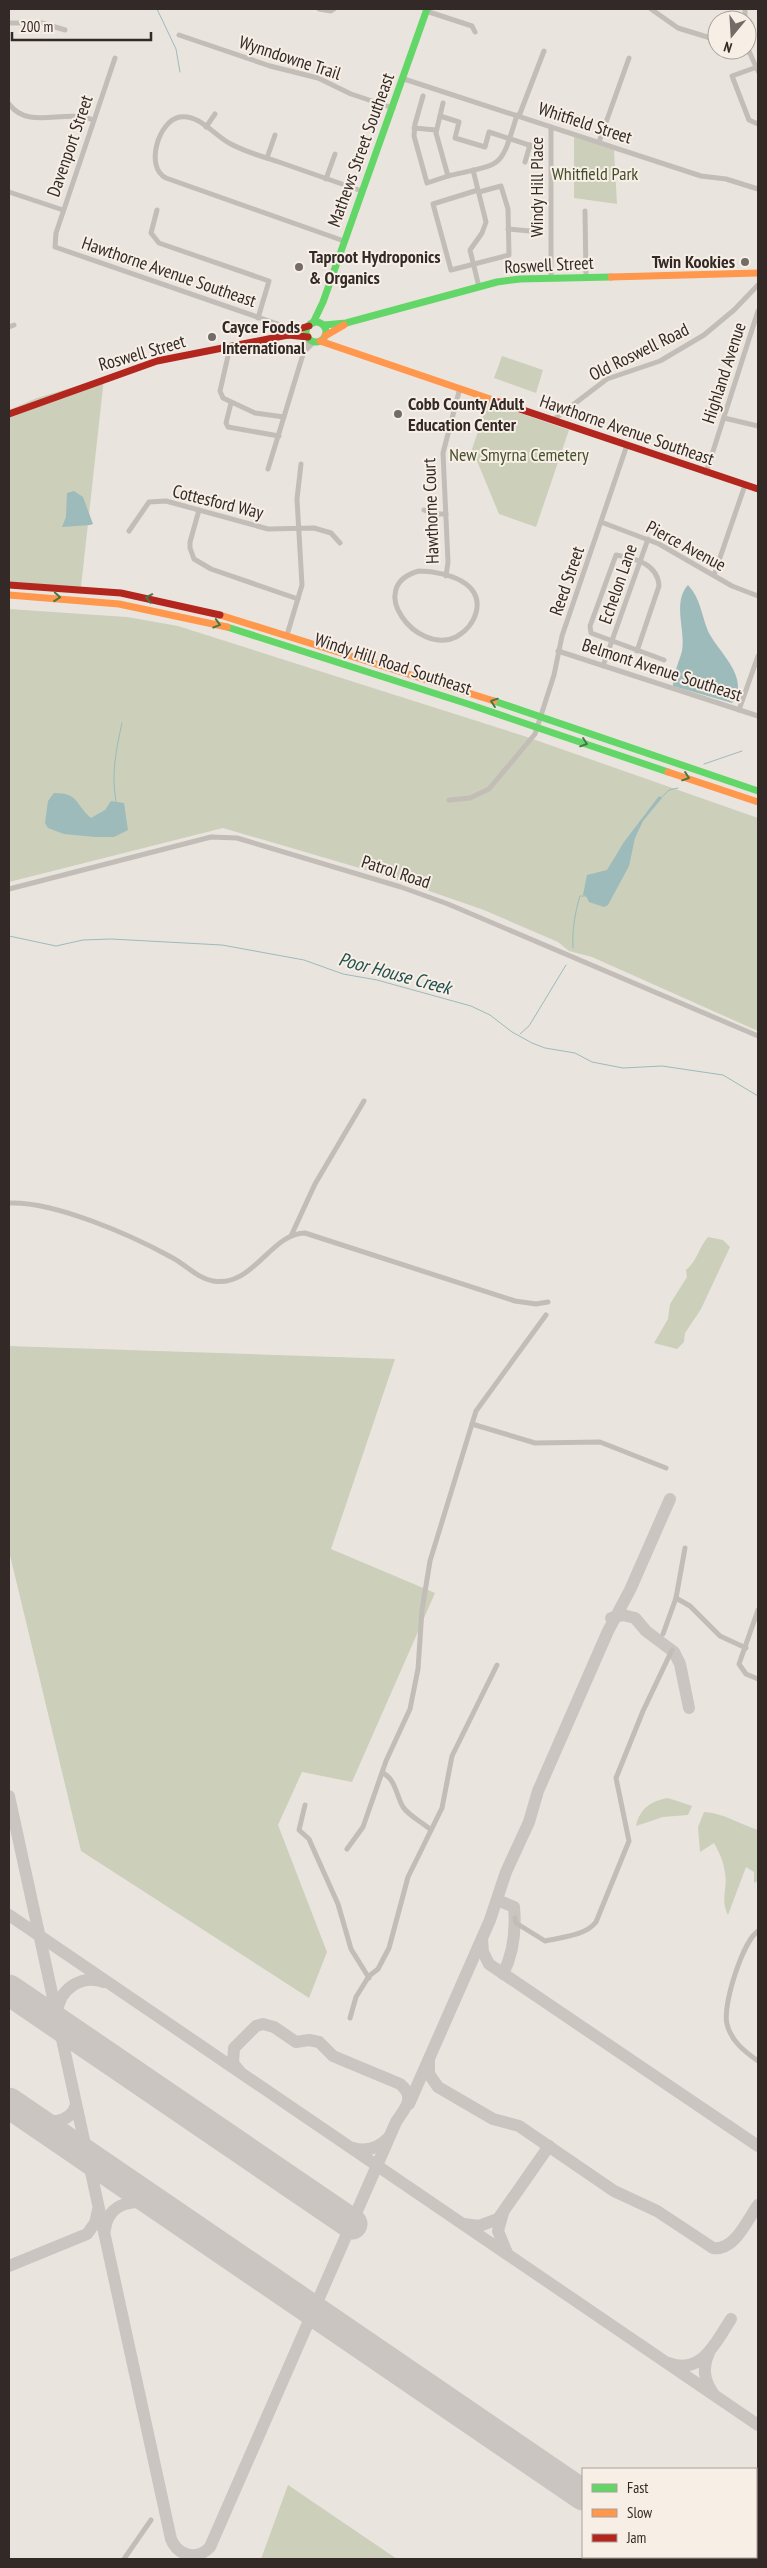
<svg xmlns="http://www.w3.org/2000/svg" width="767" height="2568" font-family="'PT Sans Narrow',sans-serif">
<style>
.green{fill:#cccfba}
.water{fill:#9cbbba}
.lines{fill:none;stroke-linecap:round;stroke-linejoin:round}
.stream{stroke:#9cbbba;stroke-width:1}
.taxiway{stroke:#cac5c0;stroke-width:12}
.runway{stroke:#cac5c0;stroke-width:31}
.street{stroke:#c3bdb8;stroke-width:5}
.fast{stroke:#63d668;stroke-width:7}
.slow{stroke:#ff974d;stroke-width:7}
.jam{stroke:#b3261e;stroke-width:7}
.oneway{stroke:#497744}
.poi-dot{fill:#736b67;stroke:#f7efe6;stroke-width:2}
.labels{text-anchor:middle;stroke-width:4;stroke-linejoin:round;paint-order:stroke}
.street-label{font-size:18px;fill:#332a27;stroke:#f7efe6}
.park-label{font-size:18px;fill:#444f2d;stroke:#f7efe6}
.poi-label{font-size:18px;font-weight:bold;fill:#332a27;stroke:#f7efe6;text-anchor:start}
.water-label{font-size:19px;font-style:italic;fill:#205051;stroke:#f7efe6}
</style>
<rect width="100%" height="100%" fill="#eae4df"/>
<!-- green -->
<g class="green">
<polygon points="574,137 614,150 617,204 574,198"/>
<polygon points="502,356 543,370 536,393 494,378"/>
<polygon points="104,378 81,587 9,582 9,410 37,398"/>
<polygon points="488,402 569,430 536,527 499,514 472,449"/>
<polygon points="9,609 127,617 178,626 527,737 758,818 758,1031 592,957 569,951 558,942 484,910 380,874 223,828 9,882"/>
<path d="M708 1237 723 1240 730 1247 701 1309 685 1333 684 1342 677 1349 654 1343 668 1319 670 1304 687 1277 686 1270C697 1261 699 1247 708 1237Z"/>
<polygon points="9,1346 395,1359 331,1549 435,1593 352,1782 302,1772 278,1825 327,1952 309,1998 81,1851 9,1551"/>
<path d="M668 1798 692 1806 688 1815 663 1817 636 1826C640 1808 651 1801 668 1798Z"/>
<path d="M704 1812C724 1813 739 1824 758 1830V1881L754 1883V1872L746 1867 728 1915C720 1898 728 1889 725 1873 724 1862 719 1852 714 1843L700 1852 698 1827Z"/>
<polygon points="288,2485 397,2559 261,2559"/>
</g>
<!-- water -->
<g class="water">
<polygon points="74,491 83,497 93,524 90,525 62,527 66,517 67,493"/>
<path d="M688 585C701 599 701 614 708 631 717 651 752 678 732 703L673 686C673 674 679 662 682 651 686 631 672 602 688 585Z"/>
<path d="M54 793C80 793 75 805 91 818L105 810 111 801 124 803 128 830 114 837H96L64 834 48 828 45 823 48 801Z"/>
<polygon points="659,796 662,798 643,821 635,838 629,866 608,905 604,907 589,902 586,896 583,895 587,875 607,870 624,842"/>
</g>
<g class="lines">
<!-- stream -->
<g class="stream">
<polyline points="157,9 176,49 180,72"/>
<polyline points="704,764 742,751"/>
<polyline points="661,798 669,790 678,788"/>
<path d="M116 801C111 774 116 750 122 723"/>
<polyline points="9,936 56,946 83,940 111,939 222,945 304,960 343,974 377,980 471,1006 490,1015 512,1032 532,1043 545,1048 575,1053 592,1062 623,1068 662,1066 723,1075 758,1096"/>
<path d="M573 948C572 931 575 912 580 896H586"/>
<polyline points="520,1034 529,1026 566,965"/>
</g>
<!-- taxiway -->
<g class="taxiway">
<polyline points="611,1618 623,1615 635,1618 646,1631 674,1652 680,1664 689,1708"/>
<path d="M9 1796 171 2539C178 2556 197 2561 210 2547L396 2122C404 2109 417 2098 400 2084L333 2056 319 2042 309 2040 296 2042 274 2027 263 2024 256 2026 234 2048 233 2063 241 2073"/>
<path d="M497 1900 514 1907C516 1929 513 1954 503 1974"/>
<polyline points="9,1915 758,2425"/>
<polyline points="482,1939 483,1952 489,1964 758,2146"/>
<path d="M57 2013C59 1989 81 1974 104 1982"/>
<path d="M429 2060V2074L438 2087 493 2119 519 2126 614 2191 657 2211 713 2248C735 2251 747 2220 758 2205"/>
<polyline points="409,2104 490,1920 506,1872 529,1822 538,1791 608,1631 630,1590 670,1499"/>
<polyline points="9,2117 21,2117 37,2123"/>
<path d="M30 2118C46 2123 70 2125 76 2105"/>
<polyline points="74,2148 87,2163"/>
<path d="M353 2148C367 2152 379 2148 389 2137"/>
<polyline points="503,2213 498,2231 507,2253"/>
<polyline points="464,2224 479,2226 498,2219 549,2146"/>
<path d="M105 2230C108 2201 137 2198 160 2206"/>
<polyline points="9,2266 87,2234 95,2223 98,2210"/>
<path d="M709 2353C702 2368 704 2381 713 2393"/>
<path d="M669 2363C702 2376 717 2340 731 2319"/>
</g>
<!-- runway -->
<g class="runway">
<polyline points="9,1990 352,2224"/>
<polyline points="9,2103 583,2495"/>
<polyline points="674,2557 678,2559"/>
</g>
<!-- street -->
<g class="street">
<polyline points="319,9 331,11 334,9"/>
<polyline points="651,9 678,28 717,40"/>
<polyline points="745,9 745,20"/>
<polyline points="426,11 472,26 475,32"/>
<polyline points="9,23 42,23 65,30"/>
<polyline points="179,35 270,66 318,78 351,94 393,108"/>
<polyline points="747,47 758,71"/>
<polyline points="115,58 56,233 55,247 295,330"/>
<polyline points="757,67 732,76 749,120 758,124"/>
<polyline points="404,79 701,176 726,179 758,189"/>
<polyline points="423,96 415,124 414,136 427,183 448,176"/>
<path d="M443 103 436 133 448 176C504 163 500 170 517 115"/>
<path d="M9 104C29 131 65 108 93 120"/>
<polyline points="440,116 459,122 455,138 485,147 489,132 538,148"/>
<polyline points="519,116 544,51"/>
<polyline points="206,127 215,114"/>
<polyline points="414,128 436,130"/>
<polyline points="599,142 629,58"/>
<polyline points="267,158 275,135"/>
<polyline points="525,162 530,145"/>
<polyline points="473,170 486,222 482,233 470,250 479,287"/>
<polyline points="326,179 335,154"/>
<polyline points="478,190 433,204 451,270 509,255 508,209 501,186 479,192"/>
<polyline points="9,192 63,210"/>
<polyline points="157,210 151,233 159,243 269,281 258,318"/>
<polyline points="585,211 586,278"/>
<polyline points="508,229 541,232"/>
<path d="M344 241 166 178C144 167 159 120 180 117 199 114 214 135 229 143 243 151 260 156 276 161 304 171 333 181 362 191"/>
<polyline points="551,277 551,127"/>
<polyline points="9,327 14,325"/>
<polyline points="230,347 220,391 223,398 255,413 284,417"/>
<polyline points="305,351 314,342"/>
<polyline points="231,403 226,423 228,427 279,436"/>
<polyline points="724,418 758,426"/>
<polyline points="553,420 607,379 660,361 704,335 734,310 758,285"/>
<polyline points="268,469 308,338"/>
<polyline points="706,473 758,311"/>
<polyline points="199,510 190,542 190,548 194,559 211,569 298,599"/>
<polyline points="424,510 434,514 446,514"/>
<polyline points="601,522 659,544 732,586 758,596"/>
<polyline points="129,531 149,502 166,501 268,529 314,528 331,533 340,543"/>
<path d="M419 571C433 571 454 575 466 584 487 600 475 627 456 637 417 656 363 586 419 571Z"/>
<polyline points="714,575 745,485"/>
<polyline points="446,576 448,562 443,453 460,388"/>
<polyline points="287,635 302,585 297,499 301,464"/>
<polyline points="558,651 758,716"/>
<path d="M637 651 659 586C658 564 635 558 616 555L590 626 591 633 664 660"/>
<polyline points="603,666 648,539"/>
<polyline points="739,710 758,656"/>
<polyline points="449,800 470,798 489,789 535,734 554,675 562,636 627,445"/>
<polyline points="9,889 211,837 237,838 401,887 448,904 758,1036"/>
<path d="M9 1203C54 1201 131 1235 171 1257 185 1264 197 1278 213 1281 253 1288 271 1233 305 1233L515 1301 536 1304 548 1302"/>
<polyline points="291,1236 315,1184 364,1101"/>
<polyline points="472,1424 535,1443 600,1442 666,1468"/>
<polyline points="676,1598 690,1606 720,1636 746,1648"/>
<polyline points="758,1610 739,1664 746,1674 758,1679"/>
<polyline points="663,1634 676,1598 685,1548"/>
<path d="M383 1773C396 1780 396 1795 403 1807 409 1816 422 1822 431 1830"/>
<polyline points="305,1805 299,1830 309,1839 312,1846 338,1904 351,1949 369,1978"/>
<polyline points="347,1849 363,1827 386,1761 410,1709 418,1669 422,1610 430,1561 476,1411 546,1315"/>
<path d="M515 1918 516 1923 545 1941C562 1937 585 1936 596 1922L629 1841 616 1778 643 1711 672 1650"/>
<path d="M758 1931C743 1941 722 2006 727 2024 731 2041 744 2051 758 2061"/>
<polyline points="350,2018 356,1997 369,1976 378,1969 389,1948 408,1877 442,1808 452,1756 497,1665"/>
<polyline points="124,2559 151,2520"/>
</g>
<!-- fast -->
<g class="fast">
<circle cx="316" cy="332" r="10"/>
<polyline points="313,323 323,302 427,9"/>
<polyline points="324,325 346,323 497,282 520,279 611,277"/>
<polyline points="227,627 468,704 668,772"/>
<polyline points="494,701 758,791"/>
</g>
<!-- slow -->
<g class="slow">
<polyline points="611,277 758,273"/>
<polyline points="325,336 344,325"/>
<polyline points="320,341 499,402"/>
<polyline points="9,595 119,604 227,627"/>
<polyline points="220,615 494,701"/>
<polyline points="668,772 758,802"/>
</g>
<!-- jam -->
<g class="jam">
<polyline points="288,335 295,330 309,326"/>
<polyline points="499,402 758,489"/>
<polyline points="9,414 157,361 288,335 308,337"/>
<polyline points="9,585 121,593 220,615"/>
</g>
</g>
<!-- one-way arrows -->
<defs><path id="oneway-chevron" d="M-2-3.5L2.5 0L-2 3.5" fill="none" stroke-width="1.6" stroke-linecap="round" stroke-linejoin="round" transform="scale(1.25)"/></defs>
<g class="oneway">
<use href="#oneway-chevron" transform="translate(57 597) rotate(4)"/>
<use href="#oneway-chevron" transform="translate(149 598) rotate(-169)"/>
<use href="#oneway-chevron" transform="translate(217 624) rotate(16)"/>
<use href="#oneway-chevron" transform="translate(494 702) rotate(-161)"/>
<use href="#oneway-chevron" transform="translate(584 743) rotate(19)"/>
<use href="#oneway-chevron" transform="translate(686 777) rotate(19)"/>
</g>
<!-- markers -->
<g class="poi-dot">
<circle cx="745" cy="262" r="5"/>
<circle cx="299" cy="267" r="5"/>
<circle cx="212" cy="337" r="5"/>
<circle cx="398" cy="414" r="5"/>
</g>
<g class="labels">
<!-- street labels -->
<g class="street-label">
<text transform="translate(290 58) rotate(18)" y="6">Wynndowne Trail</text>
<text transform="translate(585 123) rotate(18)" y="6">Whitfield Street</text>
<text transform="translate(70 146) rotate(-71)" y="6">Davenport Street</text>
<text transform="translate(361 150) rotate(-70)" y="6">Mathews Street Southeast</text>
<text transform="translate(537 187) rotate(-90)" y="6">Windy Hill Place</text>
<text transform="translate(549 265) rotate(-3)" y="6">Roswell Street</text>
<text transform="translate(169 272) rotate(19)" y="6">Hawthorne Avenue Southeast</text>
<text transform="translate(639 352) rotate(-26)" y="6">Old Roswell Road</text>
<text transform="translate(142 353) rotate(-16)" y="6">Roswell Street</text>
<text transform="translate(724 373) rotate(-72)" y="6">Highland Avenue</text>
<text transform="translate(627 430) rotate(19)" y="6">Hawthorne Avenue Southeast</text>
<text transform="translate(218 502) rotate(14)" y="6">Cottesford Way</text>
<text transform="translate(431 511) rotate(-92)" y="6">Hawthorne Court</text>
<text transform="translate(686 546) rotate(28)" y="6">Pierce Avenue</text>
<text transform="translate(567 581) rotate(-71)" y="6">Reed Street</text>
<text transform="translate(618 584) rotate(-71)" y="6">Echelon Lane</text>
<text transform="translate(393 664) rotate(18)" y="6">Windy Hill Road Southeast</text>
<text transform="translate(662 670) rotate(18)" y="6">Belmont Avenue Southeast</text>
<text transform="translate(396 872) rotate(18)" y="6">Patrol Road</text>
</g>
<!-- park labels -->
<g class="park-label">
<text x="595" y="180">Whitfield Park</text>
<text x="519" y="461">New Smyrna Cemetery</text>
</g>
<!-- poi labels -->
<g class="poi-label">
<text x="309" y="263">Taproot Hydroponics<tspan x="309" dy="21">&amp; Organics</tspan></text>
<text x="735" y="268" text-anchor="end">Twin Kookies</text>
<text x="222" y="333">Cayce Foods<tspan x="222" dy="21">International</tspan></text>
<text x="408" y="410">Cobb County Adult<tspan x="408" dy="21">Education Center</tspan></text>
</g>
<!-- water labels -->
<g class="water-label">
<text transform="translate(395 973) rotate(15)" y="7">Poor House Creek</text>
</g>
</g>
<!-- border -->
<rect width="767" height="2568" fill="none" stroke="#332a27" stroke-width="20"/>
<!-- legend -->
<rect x="582" y="2468" width="175" height="90" fill="#f7efe6" stroke="#a9a09a"/>
<rect x="592" y="2484" width="25" height="8" fill="#63d668" stroke="#a9a09a"/>
<text x="627" y="2493" font-size="15" fill="#332a27">Fast</text>
<rect x="592" y="2509" width="25" height="8" fill="#ff974d" stroke="#a9a09a"/>
<text x="627" y="2518" font-size="15" fill="#332a27">Slow</text>
<rect x="592" y="2534" width="25" height="8" fill="#b3261e" stroke="#a9a09a"/>
<text x="627" y="2543" font-size="15" fill="#332a27">Jam</text>
<!-- north arrow -->
<g transform="translate(732 35) rotate(198)"><circle r="24" fill="#f7efe6" stroke="#a9a09a"/>
<path d="M0-4L9 19L0 12L-9 19Z" fill="#736b67"/>
<text y="-8" font-size="14" font-weight="bold" text-anchor="middle" fill="#332a27">N</text>
</g>
<!-- scale -->
<path d="M12 32v8h139v-8" fill="none" stroke="#332a27" stroke-width="2.5"/>
<text x="20" y="32" font-size="15" fill="#332a27" stroke="#f7efe6" stroke-width="4" paint-order="stroke">200 m</text>
</svg>
